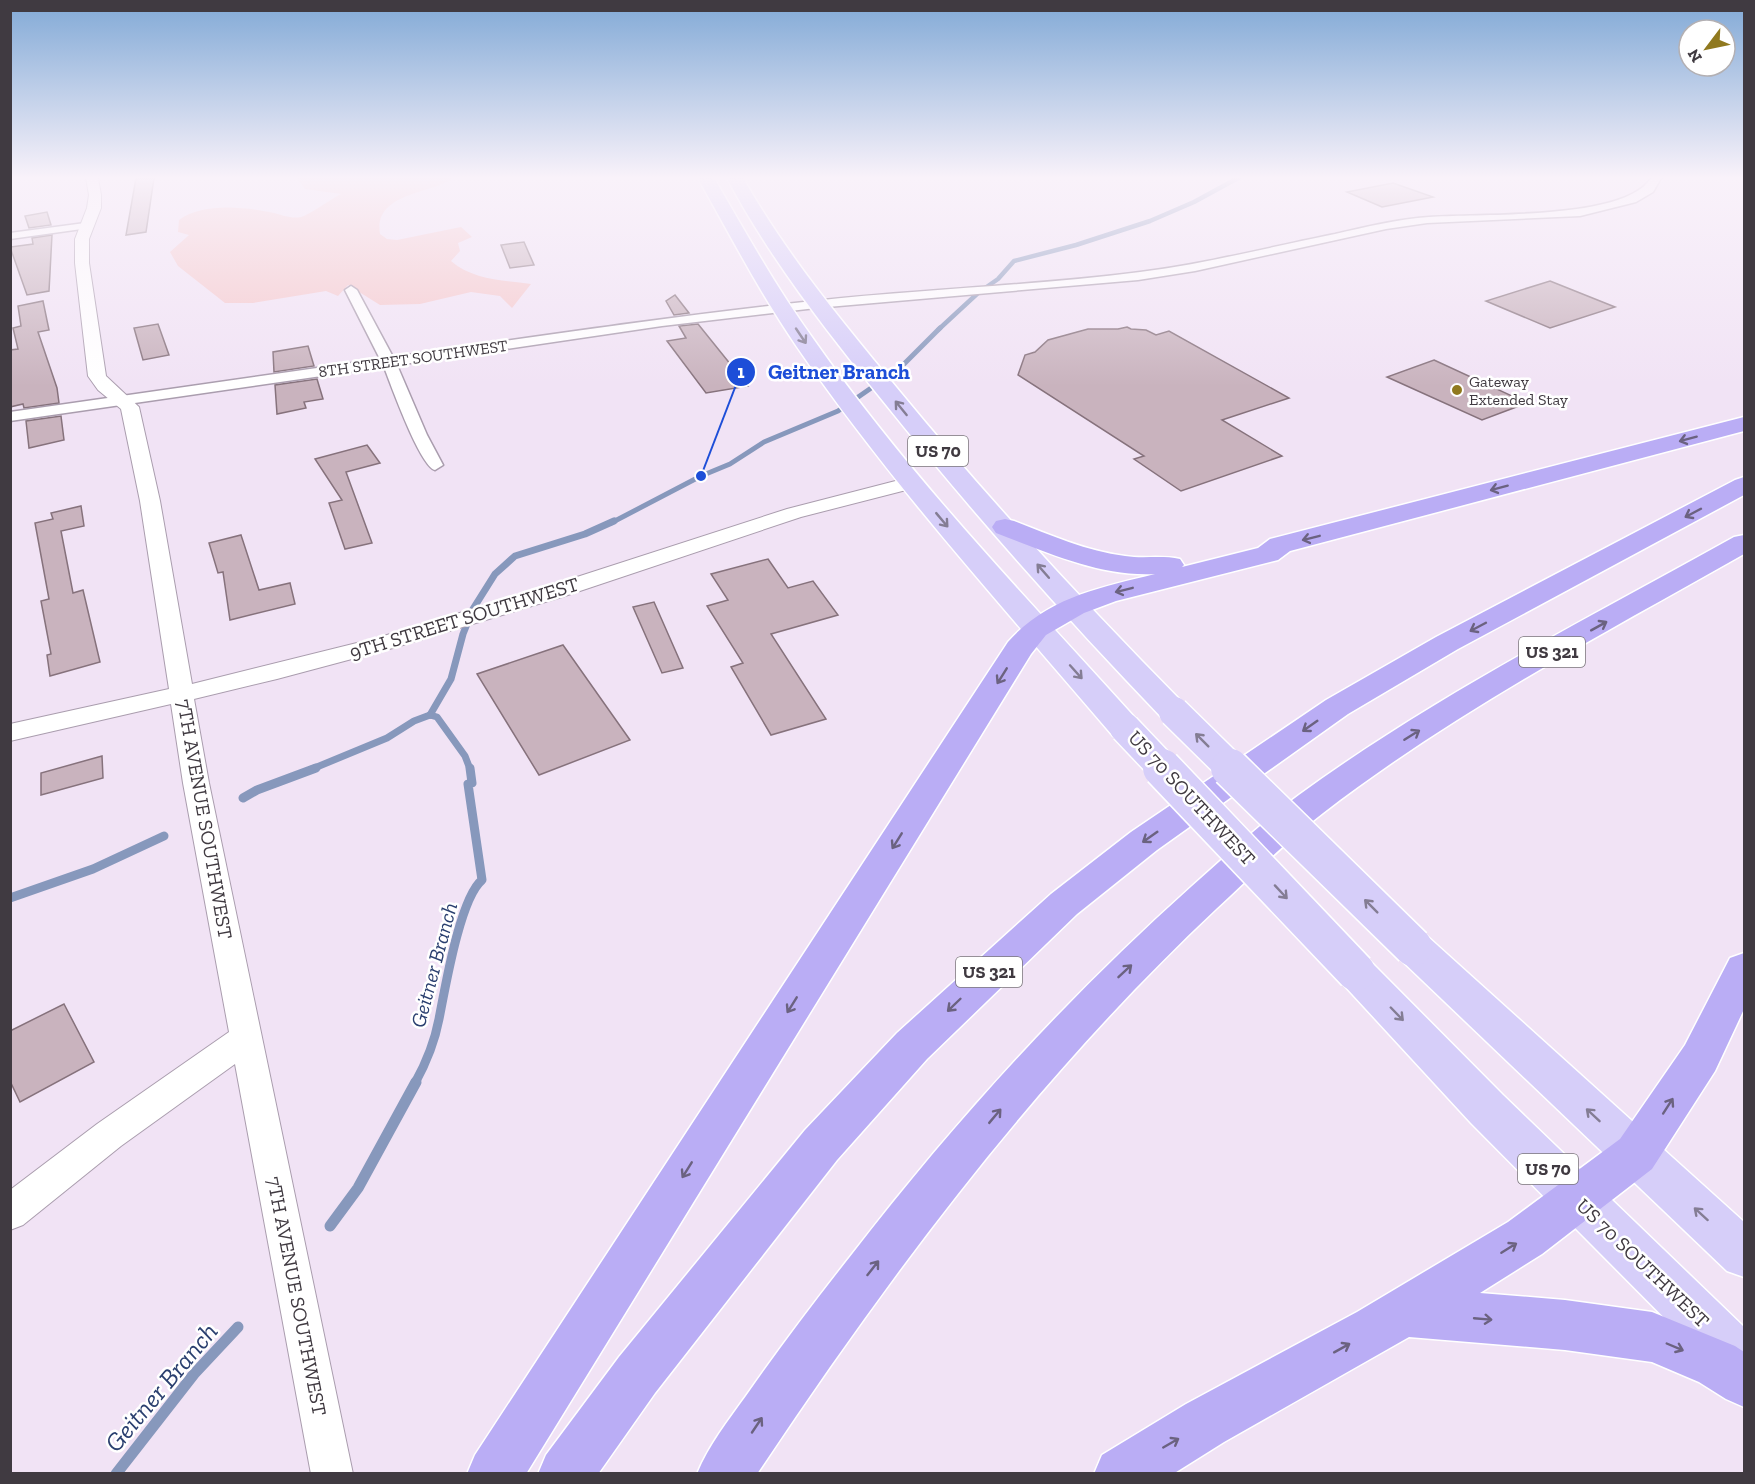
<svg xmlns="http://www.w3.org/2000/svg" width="1755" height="1484" font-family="'Zilla Slab',serif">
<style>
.green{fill:#f5c8cb}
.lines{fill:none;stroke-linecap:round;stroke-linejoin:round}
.stream-far4{stroke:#8798bc;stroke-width:4.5}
.stream-far3{stroke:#8798bc;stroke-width:5}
.stream-far2{stroke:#8798bc;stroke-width:7}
.stream-far1{stroke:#8798bc;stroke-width:9}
.stream{stroke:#8798bc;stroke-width:11}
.building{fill:#c9b3be;stroke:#86727c;stroke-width:1.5}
.minor-casing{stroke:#aa9dae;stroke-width:3}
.tertiary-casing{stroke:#aa9dae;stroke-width:2}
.primary-casing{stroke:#fff;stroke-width:3}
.motorway-casing{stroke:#fff;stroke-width:3}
.minor{fill:#fff;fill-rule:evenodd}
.tertiary{fill:#fff;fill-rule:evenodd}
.primary{fill:#d6cef9;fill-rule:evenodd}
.motorway{fill:#baadf5;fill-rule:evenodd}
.primary-bridge-far1-casing{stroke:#fff;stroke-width:33;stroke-linecap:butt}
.primary-bridge-casing{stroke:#fff;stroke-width:41;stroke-linecap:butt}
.primary-bridge-far1{stroke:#d6cef9;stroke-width:30}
.primary-bridge{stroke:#d6cef9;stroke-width:38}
.oneway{stroke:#847d94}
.oneway2{stroke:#6b6280}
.poi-dot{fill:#90791f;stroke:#fff;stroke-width:2}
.labels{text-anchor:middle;stroke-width:5;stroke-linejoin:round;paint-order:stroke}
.far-street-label{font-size:16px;fill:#403a41;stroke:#fff}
.far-poi-label{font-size:16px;fill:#403a41;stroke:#fff;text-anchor:start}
.shield{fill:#fff;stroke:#79757a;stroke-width:1.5}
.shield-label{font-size:18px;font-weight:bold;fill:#403a41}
.street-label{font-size:20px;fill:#403a41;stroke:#fff}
.water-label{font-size:21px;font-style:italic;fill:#2a3f6f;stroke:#fff}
.near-water-label{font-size:26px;font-style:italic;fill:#2a3f6f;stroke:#fff}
.leader{fill:none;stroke:#1d4ed8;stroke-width:2}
.callout-dot{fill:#1d4ed8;stroke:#fff;stroke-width:2}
.mark-label{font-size:18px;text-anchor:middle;font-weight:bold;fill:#fff}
.callout-label{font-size:21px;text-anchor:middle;font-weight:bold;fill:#1d4ed8;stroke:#fff;stroke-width:5;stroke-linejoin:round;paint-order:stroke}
</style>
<rect width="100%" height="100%" fill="#f1e3f5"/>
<!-- green -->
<path class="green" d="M297 178H453C433 194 373 192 380 234L387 239 397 240 461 227 472 237 458 243 460 251 451 261C473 280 502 280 531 284L512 308 500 296 471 292 420 304 380 305 348 285 338 296 326 291 253 303H225L178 266 170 252 189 235 178 232 179 220C203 202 246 207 274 213 283 215 291 219 301 217 309 215 331 199 341 194L305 189Z"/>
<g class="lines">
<!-- stream-far4 -->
<polyline class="stream-far4" points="938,330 978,293 998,279 1014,261 1076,245 1150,221 1194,202 1238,178"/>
<!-- stream-far3 -->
<polyline class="stream-far3" points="611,523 701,476 730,464 764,442 838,411 900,368 940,328"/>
<!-- stream-far2 -->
<g class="stream-far2">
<polyline points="430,715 451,679 463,634 473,609 495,574 515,556 585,534 614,521"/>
<polyline points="430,715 437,717 465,756 470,769"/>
<polyline points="312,769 387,738 414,721 430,715"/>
</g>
<!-- stream-far1 -->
<g class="stream-far1">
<polyline points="243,798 257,790 316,768"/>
<polyline points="10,898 93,869 164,836"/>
<path d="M415 1083C425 1065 435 1040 439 1019 445 989 460 898 482 880L468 784 472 783 470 768"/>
</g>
<!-- stream -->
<g class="stream">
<polyline points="330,1226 358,1188 416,1082"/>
<polyline points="116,1474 194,1374 238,1327"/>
</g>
</g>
<!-- building -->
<g class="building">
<polygon points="136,178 154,178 146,232 126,235"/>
<polygon points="1393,183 1433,197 1382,207 1347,192"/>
<polygon points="47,212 51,225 29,228 25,216"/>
<polygon points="52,235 49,291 27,295 10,247 33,244 32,238"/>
<polygon points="524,242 534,265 510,268 501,245"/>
<polygon points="1550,281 1615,307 1550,328 1486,301"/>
<polygon points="675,295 689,313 674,315 666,301"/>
<polygon points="43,301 49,330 38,332 57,388 59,403 24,408 23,404 10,407 10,350 18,349 13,328 21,326 18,306"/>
<polygon points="158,324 169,355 143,360 134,328"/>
<polygon points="698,324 748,386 706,393 667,341 686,338 679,326"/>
<polygon points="1127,327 1131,329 1146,330 1156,335 1169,331 1289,398 1222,420 1282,456 1181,491 1134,459 1144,456 1018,375 1025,355 1035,352 1048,340 1088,329 1118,329"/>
<polygon points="308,346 314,366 274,372 273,352"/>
<polygon points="1434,360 1527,403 1482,420 1387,377"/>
<polygon points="317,379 323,399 304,402 306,408 277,414 275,385"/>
<polygon points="61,416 64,440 29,448 26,421"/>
<polygon points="367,445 380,463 346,472 372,543 345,549 329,503 342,500 315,459"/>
<polygon points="81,506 84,526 61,531 73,593 83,590 100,662 50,676 47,655 51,654 41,601 49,599 35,523 53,519 51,513"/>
<polygon points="241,535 259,590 290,583 295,604 230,620 223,572 218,573 209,543"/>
<polygon points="768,559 788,588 813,581 838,615 771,634 826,719 771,735 731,667 743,663 707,606 728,600 711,574"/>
<polygon points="654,602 683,668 662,673 633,607"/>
<polygon points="563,645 630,740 539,775 477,674"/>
<polygon points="102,756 103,778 41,795 41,773"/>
<polygon points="64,1004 94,1062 20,1102 10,1081 10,1031"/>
</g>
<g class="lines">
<defs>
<g id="minor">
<path d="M1651 178H1661L1653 192 1636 202 1580 216 1427 223 1386 229 1195 271 1138 280 816 308 662 326 397 365 427 435 443 465 435 470C420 466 391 385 384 367L10 421V412L380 359 345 290 351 286 357 290 393 357C533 337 673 316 813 301 922 289 1031 286 1140 272 1205 264 1270 247 1335 234 1366 227 1398 219 1429 217 1478 213 1625 221 1651 178Z"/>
<polygon points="85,223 91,226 89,228 10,239 10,233"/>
</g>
<polygon id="tertiary" points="86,178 98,178 101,195 101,208 89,239 89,263 106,376 139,407 160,501 192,684 377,638 546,587 787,509 911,477 918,479 921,483 918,487 801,517 562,597 393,648 277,679 194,699 209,783 353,1474 311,1474 235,1064 121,1146 23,1225 10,1230 10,1190 97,1124 229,1032 183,783 171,704 10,741 10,724 169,689 140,501 121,409 98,390 88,376 75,263 75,239 87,208 89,195"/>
<g id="primary">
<path d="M698 178H714C746 233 777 289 814 340 909 476 1026 597 1137 720L1141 728 1137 736 1125 739 1113 736C1005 609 892 485 797 347 760 293 730 235 698 178Z"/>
<path d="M727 178H743C787 256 844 324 901 393 991 502 1086 605 1185 705L1190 712 1185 719 1174 722 1163 719C1065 617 971 511 883 401 826 330 770 259 727 178Z"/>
<polygon points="1413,932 1427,936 1744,1222 1744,1277 1727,1271 1399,958 1393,947 1399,936"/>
<polygon points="1356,956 1370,961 1503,1095 1744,1327 1744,1388 1726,1380 1471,1123 1342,983 1336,972 1342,961"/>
</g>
<g id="motorway">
<path d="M1744 417V431L1290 551 1278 560 1116 601 1084 613 1046 635 1031 654 526 1474H467L475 1455 1008 642C1048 597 1099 588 1155 574 1100 577 1046 552 996 533L992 527 996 521 1005 519 1014 521C1050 535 1086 551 1125 556 1143 559 1162 555 1180 559L1184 565 1182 567 1258 548 1270 539Z"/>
<polygon points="1744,477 1744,495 1458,649 1348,714 1157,850 1077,914 927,1059 837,1160 655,1393 598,1474 538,1474 546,1455 619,1357 805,1130 897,1033 1051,894 1131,832 1326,700 1436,637 1735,480"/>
<path d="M1744 535V554C1601 635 1454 712 1323 813 1285 842 1251 877 1216 909 1038 1076 892 1271 757 1474H697C709 1445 728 1421 746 1396 780 1347 816 1300 853 1253 955 1121 1067 998 1191 887 1226 856 1261 823 1299 795 1436 695 1587 619 1734 537Z"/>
<polygon points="1744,953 1744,1009 1715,1071 1652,1169 1542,1254 1480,1293 1565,1300 1652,1312 1735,1346 1744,1352 1744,1407 1726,1399 1699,1382 1652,1362 1565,1350 1409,1337 1224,1442 1173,1474 1094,1474 1102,1455 1186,1404 1357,1312 1508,1222 1620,1139 1685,1045 1730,958"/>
</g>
</defs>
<!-- minor casing -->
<use href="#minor" class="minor-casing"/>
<!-- tertiary casing -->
<use href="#tertiary" class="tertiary-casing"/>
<!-- primary casing -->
<use href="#primary" class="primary-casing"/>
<!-- motorway casing -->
<use href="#motorway" class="motorway-casing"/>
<!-- minor -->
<use href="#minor" class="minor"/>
<!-- tertiary -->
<use href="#tertiary" class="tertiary"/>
<!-- primary -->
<use href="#primary" class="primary"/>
<!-- motorway -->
<use href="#motorway" class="motorway"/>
<defs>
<g id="primary-bridge-far1">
<polyline points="1174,712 1232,769"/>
<polyline points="1125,728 1164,769"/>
</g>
<g id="primary-bridge">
<polyline points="1162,768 1356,972"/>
<polyline points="1230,768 1413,947"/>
</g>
</defs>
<!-- primary-bridge-far1 casing -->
<use href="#primary-bridge-far1" class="primary-bridge-far1-casing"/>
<!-- primary-bridge casing -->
<use href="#primary-bridge" class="primary-bridge-casing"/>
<!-- primary-bridge-far1 -->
<use href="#primary-bridge-far1" class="primary-bridge-far1"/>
<!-- primary-bridge -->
<use href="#primary-bridge" class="primary-bridge"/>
</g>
<!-- one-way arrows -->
<defs><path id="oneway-shaft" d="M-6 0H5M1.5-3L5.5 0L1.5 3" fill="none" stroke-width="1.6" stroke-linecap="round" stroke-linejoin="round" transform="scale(1.5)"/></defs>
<g class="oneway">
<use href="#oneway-shaft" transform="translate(801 336) rotate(56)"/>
<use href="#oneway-shaft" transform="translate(901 408) rotate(-129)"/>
<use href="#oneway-shaft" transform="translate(942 520) rotate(50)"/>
<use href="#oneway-shaft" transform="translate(1043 571) rotate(-131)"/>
<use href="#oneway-shaft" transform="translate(1076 672) rotate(48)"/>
<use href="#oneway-shaft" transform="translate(1202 740) rotate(-135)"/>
<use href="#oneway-shaft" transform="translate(1281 892) rotate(47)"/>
<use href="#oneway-shaft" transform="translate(1371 906) rotate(-135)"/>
<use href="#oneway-shaft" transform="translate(1397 1014) rotate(46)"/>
<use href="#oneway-shaft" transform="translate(1593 1115) rotate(-137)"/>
<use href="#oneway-shaft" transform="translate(1701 1214) rotate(-138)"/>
</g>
<g class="oneway2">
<use href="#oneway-shaft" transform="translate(1688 439) rotate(165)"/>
<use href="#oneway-shaft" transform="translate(1499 488) rotate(165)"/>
<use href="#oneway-shaft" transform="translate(1693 513) rotate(152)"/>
<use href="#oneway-shaft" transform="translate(1311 538) rotate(166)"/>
<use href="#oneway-shaft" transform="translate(1124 590) rotate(166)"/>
<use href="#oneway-shaft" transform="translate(1599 626) rotate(-29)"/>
<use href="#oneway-shaft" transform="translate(1478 627) rotate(152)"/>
<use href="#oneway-shaft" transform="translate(1002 676) rotate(122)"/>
<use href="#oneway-shaft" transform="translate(1310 726) rotate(145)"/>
<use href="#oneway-shaft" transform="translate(1412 735) rotate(-32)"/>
<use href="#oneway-shaft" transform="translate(1150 837) rotate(145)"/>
<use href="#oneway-shaft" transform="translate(897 841) rotate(122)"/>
<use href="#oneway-shaft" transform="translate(1125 971) rotate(-43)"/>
<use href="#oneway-shaft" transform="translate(792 1005) rotate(122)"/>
<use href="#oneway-shaft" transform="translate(954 1005) rotate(136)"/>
<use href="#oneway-shaft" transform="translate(1668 1106) rotate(-57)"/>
<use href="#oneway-shaft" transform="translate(995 1116) rotate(-50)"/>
<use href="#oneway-shaft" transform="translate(687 1170) rotate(122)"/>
<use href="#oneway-shaft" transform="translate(1509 1248) rotate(-32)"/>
<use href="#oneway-shaft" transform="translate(873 1268) rotate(-52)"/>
<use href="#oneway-shaft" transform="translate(1483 1319) rotate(5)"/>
<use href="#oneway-shaft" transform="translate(1675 1347) rotate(23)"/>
<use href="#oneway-shaft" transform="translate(1342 1348) rotate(-29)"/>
<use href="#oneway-shaft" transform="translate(757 1425) rotate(-56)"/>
<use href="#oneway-shaft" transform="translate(1171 1443) rotate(-30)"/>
</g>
<!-- sky -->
<linearGradient id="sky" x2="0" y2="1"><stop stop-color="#81a9d6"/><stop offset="0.46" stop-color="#f9f2fa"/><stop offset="1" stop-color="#f9f2fa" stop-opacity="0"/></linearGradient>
<rect width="1755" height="386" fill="url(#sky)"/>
<!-- markers -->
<circle class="poi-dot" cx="1457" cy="390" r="6"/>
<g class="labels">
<!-- far-street labels -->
<g class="far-street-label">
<text transform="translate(413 358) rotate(-8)" y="6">8TH STREET SOUTHWEST</text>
</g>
<!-- far-poi labels -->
<g class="far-poi-label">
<text x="1469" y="387">Gateway<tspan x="1469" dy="18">Extended Stay</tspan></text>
</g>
<!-- shield labels -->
<g class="shield">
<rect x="908" y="436" width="60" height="30" rx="4.5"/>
<rect x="1519" y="637" width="66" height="30" rx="4.5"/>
<rect x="956" y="957" width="66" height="30" rx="4.5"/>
<rect x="1518" y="1154" width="60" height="30" rx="4.5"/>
</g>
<g class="shield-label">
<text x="938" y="457">US 70</text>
<text x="1552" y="658">US 321</text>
<text x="989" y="978">US 321</text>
<text x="1548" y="1175">US 70</text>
</g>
<!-- street labels -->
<g class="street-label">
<text transform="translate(464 618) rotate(-17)" y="7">9TH STREET SOUTHWEST</text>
<text transform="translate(1192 798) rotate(47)" y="7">US 70 SOUTHWEST</text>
<text transform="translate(205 819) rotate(80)" y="7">7TH AVENUE SOUTHWEST</text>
<text transform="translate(1643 1263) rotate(44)" y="7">US 70 SOUTHWEST</text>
<text transform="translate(297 1296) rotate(79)" y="7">7TH AVENUE SOUTHWEST</text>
</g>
<!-- water labels -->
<g class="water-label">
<text transform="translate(434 965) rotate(-75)" y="7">Geitner Branch</text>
</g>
<!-- near-water labels -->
<g class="near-water-label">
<text transform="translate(161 1387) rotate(-50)" y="9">Geitner Branch</text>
</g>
</g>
<!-- callouts -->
<path class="leader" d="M701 476L741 372"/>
<g class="callout-dot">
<circle cx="701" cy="476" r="6"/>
<circle cx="741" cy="372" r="15"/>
</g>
<g class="mark-label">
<text x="741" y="378">1</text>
</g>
<g class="callout-label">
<text x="839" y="379">Geitner Branch</text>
</g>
<!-- border -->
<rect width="1755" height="1484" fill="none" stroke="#403a41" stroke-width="24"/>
<!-- north arrow -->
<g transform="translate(1707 48) rotate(238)"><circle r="28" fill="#ffffff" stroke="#b3b0b3" stroke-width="1.5"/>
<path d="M0-4.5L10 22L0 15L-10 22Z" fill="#90791f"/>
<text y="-9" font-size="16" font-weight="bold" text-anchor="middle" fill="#403a41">N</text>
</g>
</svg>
